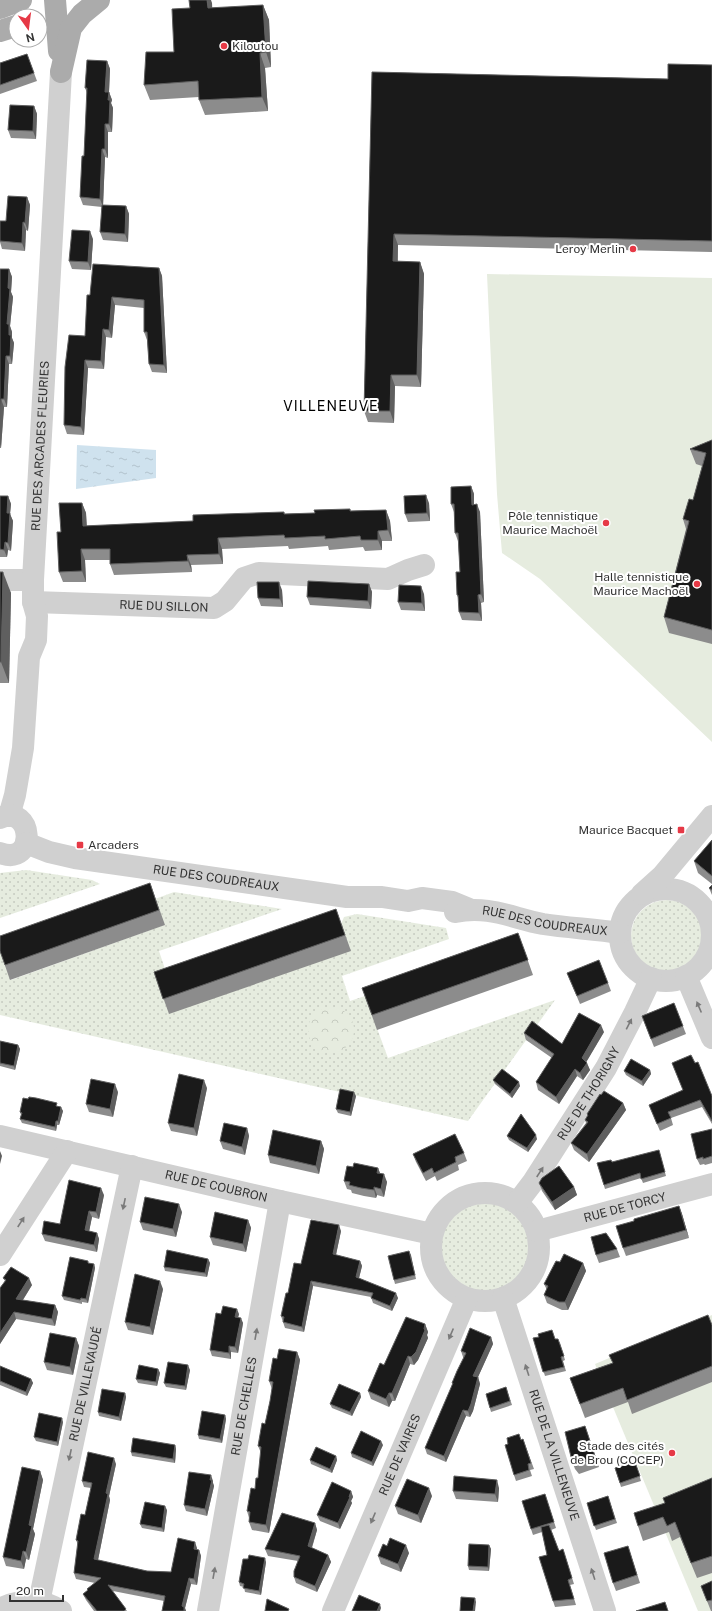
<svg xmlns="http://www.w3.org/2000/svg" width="712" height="1611" font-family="'Public Sans',sans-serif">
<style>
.grass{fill:url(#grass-dots)}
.forest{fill:url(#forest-crowns)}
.pitch{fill:#e6ecdf}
.water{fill:url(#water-ripples)}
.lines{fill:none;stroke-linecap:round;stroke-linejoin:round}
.minor{stroke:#d0d0d0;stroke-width:22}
.major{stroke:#ababab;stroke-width:22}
.wall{fill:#8c8c8c}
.shaded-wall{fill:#5f5f5f}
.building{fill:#1a1a1a;stroke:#5f5f5f}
.oneway{fill:#7a7a7a}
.poi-dot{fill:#e63946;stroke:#fff;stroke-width:1.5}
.labels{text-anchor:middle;stroke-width:4;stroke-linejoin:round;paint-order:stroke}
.poi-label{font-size:12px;fill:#333;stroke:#fff;text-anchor:end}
.street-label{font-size:12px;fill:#333;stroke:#fff}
.quarter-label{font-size:14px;letter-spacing:1px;fill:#000;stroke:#fff}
</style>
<defs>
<pattern id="grass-dots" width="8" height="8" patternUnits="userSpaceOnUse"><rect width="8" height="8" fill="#e6ecdf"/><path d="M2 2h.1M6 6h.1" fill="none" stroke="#c6cbc0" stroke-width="1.8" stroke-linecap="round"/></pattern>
<pattern id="forest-crowns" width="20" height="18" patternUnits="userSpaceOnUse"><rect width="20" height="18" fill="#e6ecdf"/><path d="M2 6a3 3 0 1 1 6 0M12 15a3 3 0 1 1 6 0" fill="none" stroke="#c6cbc0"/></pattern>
<pattern id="water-ripples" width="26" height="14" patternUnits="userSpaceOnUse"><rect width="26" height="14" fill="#cfe2ee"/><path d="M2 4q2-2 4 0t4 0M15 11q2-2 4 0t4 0" fill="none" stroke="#b2c2cd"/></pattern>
</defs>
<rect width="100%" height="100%" fill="#fff"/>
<!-- grass -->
<g class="grass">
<polygon points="26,870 92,880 100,884 0,918 0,873"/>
<polygon points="174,892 282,909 159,951 170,984 350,951 341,924 344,917 357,914 446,928 449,939 342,976 350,1001 365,996 388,1058 555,1000 468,1121 0,1015 0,951 11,980 164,925 155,899"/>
<circle cx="667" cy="936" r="36"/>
<circle cx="485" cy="1246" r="47"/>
</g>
<!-- forest -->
<circle class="forest" cx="331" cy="1030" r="23"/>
<!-- pitch -->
<g class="pitch">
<polygon points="487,274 712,278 712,742 540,579 502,553 497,494"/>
<polygon points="712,1315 712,1611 698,1611 595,1364"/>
</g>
<!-- water -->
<polygon class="water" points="77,445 156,450 156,478 76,489"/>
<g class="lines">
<!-- minor -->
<g class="minor">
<polyline points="0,580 33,580"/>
<path id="s1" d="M33 602 214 608 225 601 244 578 259 573 388 579 408 570 424 565"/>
<path id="s2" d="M9 816 15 795 23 748 29 657 36 640 37 616 33 602V580L61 72"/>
<path d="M0 818C33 803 38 867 0 853"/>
<path id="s3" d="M26 843 49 852 75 858 347 897H382L408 901 422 898 452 902 469 909"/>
<circle cx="666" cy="935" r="46"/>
<polyline points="642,894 662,876 712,816"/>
<path id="s4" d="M455 912C488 905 512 918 543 924 568 928 595 929 620 933"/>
<polyline points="686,976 712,1038"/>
<path id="s5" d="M0 1136 280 1201 432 1234"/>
<circle cx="485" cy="1247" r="54"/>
<path id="s6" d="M517 1203 533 1182 606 1068 635 1012 651 978"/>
<path id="s7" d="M537 1231 712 1184"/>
<polyline points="0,1255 67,1151"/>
<path id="s8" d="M503 1298 605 1611"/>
<path id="s9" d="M39 1602 132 1166"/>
<path d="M0 1609C18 1599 44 1599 61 1611"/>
<path id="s10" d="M208 1611 280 1201"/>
<path id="s11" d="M333 1611 467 1298"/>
</g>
<!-- major -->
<g class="major">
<polyline points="55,0 59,51"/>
<polyline points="0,8 21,0"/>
<polyline points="0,31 16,26"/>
<polyline points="61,72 71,28 82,14 99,0"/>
</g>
</g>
<!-- wall -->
<g class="wall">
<polygon points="212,3 212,8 263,5 269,20 271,67 265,68 268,111 205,115 199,100 199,97 150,100 144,85 174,52 190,8"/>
<polygon points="27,54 37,81 0,94 0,63"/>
<polygon points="107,61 110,69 109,92 112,100 111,103 113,108 112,132 108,132 108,158 105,157 103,205 126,206 129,214 128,242 103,240 100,232 102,207 83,205 80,197 84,156 87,93 85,88"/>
<polygon points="712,65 712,252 398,245 398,262 420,262 424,274 421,387 395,386 394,423 368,422 364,411 372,72 668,79"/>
<polygon points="34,106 37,114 36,139 11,138 8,130"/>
<polygon points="27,197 30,205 28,231 26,230 25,251 2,249 0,242 0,221 6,221"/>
<polygon points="93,239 91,270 72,269 69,261"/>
<polygon points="159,268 162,276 167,373 152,372 149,364 147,340 144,332 144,308 115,305 112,338 106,337 104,369 88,368 84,435 67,434 64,425 85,336 90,295"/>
<polygon points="0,269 9,269 12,277 11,292 13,297 10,326 12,332 12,338 14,343 12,364 9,364 7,407 4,407 1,448 0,448"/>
<polygon points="712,440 712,644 669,633 664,617 686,529 683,519 693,500 702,466 696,464 690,449"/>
<polygon points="471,486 474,494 474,504 480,512 484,602 481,603 482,621 462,620 459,612 459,600 457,595 460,572 458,541 455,533 454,512 451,504"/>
<polygon points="0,496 8,496 11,504 10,514 13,521 11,551 8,550 7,557 0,557"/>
<polygon points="82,503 86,513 87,526 193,521 284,512 285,514 315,513 350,509 351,511 386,510 390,521 392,541 382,541 382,550 365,551 363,547 329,550 328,546 289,549 288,546 222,549 223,564 191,565 192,572 114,575 110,564 110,560 85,560 86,582 63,582 59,572 61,532"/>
<polygon points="429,503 430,521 408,522 405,514"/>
<polygon points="0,572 11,593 9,683 0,683"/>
<polygon points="369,584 372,592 371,609 310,605 307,597"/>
<polygon points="282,590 283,607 261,606 258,598"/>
<polygon points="424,594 425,611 401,610 398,602"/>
<polygon points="712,840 712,884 698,873 694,861"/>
<polygon points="150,883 165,925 10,980 0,951"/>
<polygon points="712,885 712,895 709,888"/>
<polygon points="336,909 351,951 169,1014 154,972"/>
<polygon points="518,933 533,975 377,1030 362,988"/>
<polygon points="567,973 608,983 611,991 580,1004"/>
<polygon points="674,1003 686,1034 654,1047 642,1016"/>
<polygon points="604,1032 586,1062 590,1070 583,1080 577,1076 559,1104 538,1090 536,1082 552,1058 526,1040 524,1033 562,1044"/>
<polygon points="0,1041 18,1045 20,1049 15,1070 0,1066"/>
<polygon points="672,1063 695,1063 712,1096 712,1124 702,1107 671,1118 673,1125 660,1131 649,1105 683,1090"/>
<polygon points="650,1070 651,1074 643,1086 626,1075 624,1071"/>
<polygon points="493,1080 520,1086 512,1098 495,1084"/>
<polygon points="207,1088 197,1136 171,1131 168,1123"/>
<polygon points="118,1092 113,1117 89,1112 86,1104"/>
<polygon points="356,1096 351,1116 338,1113 336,1109"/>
<polygon points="623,1103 626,1110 589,1162 574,1150 571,1143 586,1123 585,1120 588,1116 587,1114"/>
<polygon points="58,1106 63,1111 59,1125 57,1125 56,1131 22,1123 20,1119 21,1115 20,1112"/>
<polygon points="247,1128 249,1136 245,1155 223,1149 220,1141"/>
<polygon points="712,1129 712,1163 705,1165 704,1164 700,1165 697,1159"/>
<polygon points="507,1136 537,1139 528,1152 509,1140"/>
<polygon points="321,1141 324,1149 319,1174 270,1163 268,1155"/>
<polygon points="464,1153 467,1161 458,1165 459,1170 437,1181 435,1176 426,1181 416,1162 413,1154"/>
<polygon points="660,1154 666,1176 643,1183 641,1178 605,1189 597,1163 612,1162"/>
<polygon points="353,1167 378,1168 380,1173 387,1182 384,1197 377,1195 376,1198 364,1196 352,1193 351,1190 347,1189 344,1181"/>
<polygon points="539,1183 574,1187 577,1195 555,1210 542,1191"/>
<polygon points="104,1195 99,1219 92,1217 89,1231 97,1233 99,1239 97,1252 45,1241 42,1234 60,1224"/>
<polygon points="679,1206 682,1214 689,1238 626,1256 623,1248 634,1221"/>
<polygon points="182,1212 176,1237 143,1230 140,1222"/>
<polygon points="248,1220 251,1228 246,1252 213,1245 210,1237"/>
<polygon points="341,1231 336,1255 360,1261 362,1266 359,1278 398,1298 392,1311 373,1303 371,1297 313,1286 304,1332 285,1328 281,1316 288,1293 301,1264"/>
<polygon points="617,1249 620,1257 599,1263 596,1255"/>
<polygon points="409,1251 416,1279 395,1284 394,1280"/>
<polygon points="208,1259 210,1263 207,1277 165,1271 164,1267"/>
<polygon points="89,1263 94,1264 95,1268 88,1303 82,1302 82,1304 64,1300 62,1296"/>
<polygon points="583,1263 586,1271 568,1310 562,1310 547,1303 544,1295 547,1290 544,1284"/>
<polygon points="3,1278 32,1285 23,1300 55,1305 58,1312 55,1326 16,1319 0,1344 0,1288 5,1281"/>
<polygon points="163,1289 153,1335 128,1330 125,1322"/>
<polygon points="221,1314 239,1314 238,1317 243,1323 238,1353 231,1352 231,1359 212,1356 210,1350"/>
<polygon points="425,1324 428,1332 427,1335 428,1338 418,1360 414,1365 410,1364 395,1401 392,1401 389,1407 371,1399 368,1391 384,1365"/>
<polygon points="712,1325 712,1382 632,1414 628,1402 585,1418 570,1378 612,1363"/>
<polygon points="491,1337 493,1344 478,1377 480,1384 473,1411 470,1417 466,1416 446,1462 427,1454 425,1448 453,1385 452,1383 464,1358 463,1357 461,1351"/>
<polygon points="76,1338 79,1346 73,1375 47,1370 44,1362"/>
<polygon points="533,1338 555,1339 560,1343 565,1360 563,1361 566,1371 545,1376"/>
<polygon points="297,1352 300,1360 269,1533 252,1530 249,1522 249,1518 247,1511 255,1489 258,1478 261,1453 258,1446 265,1424 270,1401 272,1389 269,1381 277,1359"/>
<polygon points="0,1366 31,1379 33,1383 27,1396 0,1385"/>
<polygon points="158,1369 160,1373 157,1386 138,1383 136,1379"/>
<polygon points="190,1370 186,1390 166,1387 164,1383"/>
<polygon points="506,1387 512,1405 491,1412 486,1394"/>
<polygon points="125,1393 126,1397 121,1421 99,1416 98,1412"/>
<polygon points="360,1393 361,1397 352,1416 332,1408 330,1404"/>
<polygon points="225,1415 226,1419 222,1443 199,1439 198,1435"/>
<polygon points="63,1422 58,1446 36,1441 34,1437"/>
<polygon points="585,1426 599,1467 579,1474 575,1469 572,1461"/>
<polygon points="523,1439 534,1469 530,1470 532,1476 516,1481 514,1475 521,1440"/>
<polygon points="175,1445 176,1449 175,1463 132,1456 131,1452"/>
<polygon points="383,1445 373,1466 352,1457 351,1453"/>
<polygon points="336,1456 337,1460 332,1473 311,1464 310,1460"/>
<polygon points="635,1462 641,1481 621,1487 615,1468"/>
<polygon points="116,1464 109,1496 110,1500 98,1560 147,1571 171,1572 197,1548 197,1550 199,1550 201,1556 197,1585 191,1584 185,1608 186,1611 162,1611 164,1601 113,1591 127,1611 94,1611 86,1600 83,1594 88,1590 87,1589 95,1583 76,1579 74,1573 78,1545 76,1540 85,1515 91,1488 84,1487 82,1481"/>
<polygon points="40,1471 43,1480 33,1529 35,1534 29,1560 26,1559 24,1569 6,1566 3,1557"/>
<polygon points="712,1478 712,1573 697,1578 680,1537 672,1541 669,1532 643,1541 638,1526 665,1503"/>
<polygon points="213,1481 213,1483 214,1486 207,1516 186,1511 184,1505"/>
<polygon points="499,1488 498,1502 456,1499 453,1491"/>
<polygon points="351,1491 353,1497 351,1501 352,1503 340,1529 320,1521 317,1515"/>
<polygon points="545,1494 556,1528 551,1530 559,1551 563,1549 574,1584 570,1585 576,1605 555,1607 553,1601 547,1555 542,1532 533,1535 531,1529"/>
<polygon points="432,1496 421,1523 398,1514 395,1506"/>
<polygon points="608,1496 617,1523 596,1530 587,1503"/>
<polygon points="167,1510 164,1532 142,1528 140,1524"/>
<polygon points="315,1523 317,1530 312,1548 328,1555 331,1562 317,1592 296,1583 294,1577 298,1561 268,1556 265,1549"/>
<polygon points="489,1545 491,1549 489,1571 469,1570 468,1566"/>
<polygon points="387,1546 409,1553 401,1572 381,1564 378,1556"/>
<polygon points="628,1546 640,1583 616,1591 613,1583"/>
<polygon points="266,1562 261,1595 245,1592 244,1587 240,1586 239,1582"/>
<polygon points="712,1581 712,1611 711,1611 701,1586"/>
</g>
<!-- shaded-wall -->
<g class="shaded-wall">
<polygon points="207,0 211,0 212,3 213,23 208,8"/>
<polygon points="263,5 269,20 271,67 266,52"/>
<polygon points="260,53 265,68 268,111 262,97"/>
<polygon points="107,61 110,69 109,92 112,100 111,103 113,108 112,132 109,124 105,92"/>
<polygon points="34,106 37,114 36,139 33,131"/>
<polygon points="105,124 108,132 108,158 105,149"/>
<polygon points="102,149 105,157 103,207 100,199"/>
<polygon points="27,197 30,205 28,231 25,223"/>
<polygon points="126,206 129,214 128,242 125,234"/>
<polygon points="23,222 26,230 25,251 22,243"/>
<polygon points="90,231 93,239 91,270 88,262"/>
<polygon points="394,234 398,245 397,273 393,261"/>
<polygon points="420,262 424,274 421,387 417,375"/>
<polygon points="159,268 162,276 167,373 164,365"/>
<polygon points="9,269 12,277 11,292 13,297 10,326 12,332 12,338 14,343 12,364 10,356 9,335 7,324"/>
<polygon points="112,297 115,305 112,338 109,330"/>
<polygon points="103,329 106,337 104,369 101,361"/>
<polygon points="6,356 9,364 7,407 4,399"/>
<polygon points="85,360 88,368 84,435 81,427"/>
<polygon points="391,375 395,386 394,423 390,411"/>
<polygon points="1,399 4,407 1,448 0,444 0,420"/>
<polygon points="471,486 474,494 474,513 472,505"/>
<polygon points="426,495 429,503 430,521 427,513"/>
<polygon points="8,496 11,504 10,514 13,521 11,551 8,543 7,513"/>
<polygon points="82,503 86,513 87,537 83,526"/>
<polygon points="477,504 480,512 484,602 481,594"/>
<polygon points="386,510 390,521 392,541 388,530"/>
<polygon points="378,531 382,541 382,550 378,540"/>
<polygon points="218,538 222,549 223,564 219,554"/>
<polygon points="5,542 8,550 7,557 4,550"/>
<polygon points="81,549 85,560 86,582 82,571"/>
<polygon points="187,555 191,565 192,572 188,561"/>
<polygon points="3,572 11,593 9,683 1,662"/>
<polygon points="279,582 282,590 283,607 280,599"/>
<polygon points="369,584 372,592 371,609 368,601"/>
<polygon points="421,586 424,594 425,611 422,603"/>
<polygon points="478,595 481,603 482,621 479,613"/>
<polygon points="601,1025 604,1032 584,1066 582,1058"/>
<polygon points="18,1045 20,1049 15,1070 14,1066"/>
<polygon points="587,1063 590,1070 583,1080 580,1073"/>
<polygon points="575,1069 577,1076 559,1104 556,1097"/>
<polygon points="650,1070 651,1074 643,1086 642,1081"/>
<polygon points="204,1080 207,1088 197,1136 194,1128"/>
<polygon points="519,1082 520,1086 512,1098 510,1094"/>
<polygon points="115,1084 118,1092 113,1117 110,1109"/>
<polygon points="354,1092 356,1096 351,1116 350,1112"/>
<polygon points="623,1103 626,1110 589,1162 587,1154"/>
<polygon points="61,1107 63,1111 59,1125 58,1121"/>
<polygon points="56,1121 57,1125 56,1131 55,1127"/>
<polygon points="247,1128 249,1136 245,1155 242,1147"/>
<polygon points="536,1135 537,1139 528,1152 527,1148"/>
<polygon points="321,1141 324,1149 319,1174 316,1166"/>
<polygon points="0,1151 2,1156 0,1164"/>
<polygon points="378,1168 381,1176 377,1173"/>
<polygon points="384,1174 387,1182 384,1197 381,1189"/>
<polygon points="374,1187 377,1195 376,1198 374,1190"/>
<polygon points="574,1187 577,1195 555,1210 552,1202"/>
<polygon points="101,1188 104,1195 99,1219 96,1212"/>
<polygon points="179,1204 182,1212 176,1237 173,1229"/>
<polygon points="679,1206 682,1214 689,1238 686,1230"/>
<polygon points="89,1211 92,1217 88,1237 85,1230"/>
<polygon points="248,1220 251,1228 246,1252 243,1244"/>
<polygon points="339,1225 341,1231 335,1259 333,1254"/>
<polygon points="97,1233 99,1239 97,1252 94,1245"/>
<polygon points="409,1251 411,1255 416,1279"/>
<polygon points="208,1259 210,1263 207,1277 205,1273"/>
<polygon points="360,1261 362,1266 358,1282 356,1277"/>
<polygon points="583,1263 586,1271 568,1310 565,1302"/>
<polygon points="94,1264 95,1268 88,1303 86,1299"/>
<polygon points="29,1278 32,1285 19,1306 16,1299"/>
<polygon points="160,1281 163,1289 153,1335 150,1327"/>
<polygon points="311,1281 313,1286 304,1332 302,1327"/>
<polygon points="396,1293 398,1298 392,1311 390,1306"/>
<polygon points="55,1305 58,1312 55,1326 52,1319"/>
<polygon points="237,1309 239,1314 237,1322 235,1317"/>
<polygon points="14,1312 16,1319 0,1344 0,1333"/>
<polygon points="241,1318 243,1323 238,1353 235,1347"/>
<polygon points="425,1324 428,1332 427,1335 428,1338 418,1360 414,1365 411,1357"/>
<polygon points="491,1337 493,1344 478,1377 480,1384 473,1411 470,1417 468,1411 473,1376"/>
<polygon points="76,1338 79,1346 73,1375 70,1367"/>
<polygon points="229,1346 231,1352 231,1359 229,1353"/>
<polygon points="297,1352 300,1360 269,1533 266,1525"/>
<polygon points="408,1356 410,1364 395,1401 392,1393"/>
<polygon points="188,1365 190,1370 186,1390 185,1386"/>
<polygon points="158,1369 160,1373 157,1386 156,1382"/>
<polygon points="31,1379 33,1383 27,1396 26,1392"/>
<polygon points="125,1393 126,1397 121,1421 119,1417"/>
<polygon points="360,1393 361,1397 352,1416 350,1412"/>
<polygon points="389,1393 392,1401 389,1407 386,1399"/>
<polygon points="463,1410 466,1416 446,1462 444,1456"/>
<polygon points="225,1415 226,1419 222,1443 220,1439"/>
<polygon points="62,1418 63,1422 58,1446 57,1442"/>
<polygon points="381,1441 383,1445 373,1466 372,1462"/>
<polygon points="175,1445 176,1449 175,1463 173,1459"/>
<polygon points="336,1456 337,1460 332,1473 330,1469"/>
<polygon points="114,1458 116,1464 109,1496 110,1500 97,1565 94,1559 106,1493"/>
<polygon points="40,1471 43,1480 33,1529 35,1534 29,1560 26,1552 29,1525"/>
<polygon points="211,1475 213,1481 213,1483 214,1486 207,1516 205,1509"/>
<polygon points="497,1480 499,1488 498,1502 495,1494"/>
<polygon points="429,1488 432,1496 421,1523 418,1515"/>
<polygon points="351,1491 353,1497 351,1501 352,1503 340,1529 338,1523"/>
<polygon points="165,1506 167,1510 164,1532 162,1528"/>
<polygon points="315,1523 317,1530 310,1553 308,1546"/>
<polygon points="195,1542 197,1548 196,1555 194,1549"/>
<polygon points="406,1545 409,1553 401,1572 398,1564"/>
<polygon points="489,1545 491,1549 489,1571 488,1567"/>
<polygon points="199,1550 201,1556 197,1585 194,1579"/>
<polygon points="23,1551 26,1559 24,1569 21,1561"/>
<polygon points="328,1555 331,1562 317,1592 315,1586"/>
<polygon points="265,1558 266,1562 261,1595 259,1591"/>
<polygon points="189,1578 191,1584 185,1608 186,1611 184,1611 182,1606"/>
<polygon points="475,1598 476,1602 475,1611 473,1611"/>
<polygon points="380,1604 381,1608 380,1611 377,1611"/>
</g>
<!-- building -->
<g class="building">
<polygon points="189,0 207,0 208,8 263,5 266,52 260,53 262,97 199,100 198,81 144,85 146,52 174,52 172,9 190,8"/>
<polygon points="27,54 34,73 0,85 0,63"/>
<polygon points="87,60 107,61 105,92 109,92 108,100 110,100 109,124 105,124 105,149 102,149 100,199 80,197 82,156 84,156 87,88 85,88"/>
<polygon points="668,64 712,65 712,241 394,234 393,261 420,262 417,375 391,375 390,411 364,411 372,72 668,79"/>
<polygon points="10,105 34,106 33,131 8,130"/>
<polygon points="8,196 27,197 25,223 23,222 22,243 0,241 0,221 6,221"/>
<polygon points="102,205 126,206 125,234 100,232"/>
<polygon points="72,230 90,231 88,262 69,261"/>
<polygon points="93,264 159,268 164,365 149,364 147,332 144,332 144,300 112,297 109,330 103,329 101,361 85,360 81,427 64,425 65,367 69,335 85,336 87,295 90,295"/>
<polygon points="0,269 9,269 8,288 10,289 7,324 9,324 9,335 11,335 10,356 6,356 4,399 1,399 0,420"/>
<polygon points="712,440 712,630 664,617 689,521 683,519 689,499 693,500 706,453 690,449"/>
<polygon points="471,486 472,505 477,504 481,594 478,595 479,613 459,612 458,595 457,595 456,572 460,572 458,533 455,533 454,504 451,504 451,487"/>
<polygon points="426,495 427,513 405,514 404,496"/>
<polygon points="0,496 8,496 7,513 10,513 8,543 5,542 4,550 0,549"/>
<polygon points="59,503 82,503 83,526 193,521 193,515 284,512 284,514 315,513 314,510 350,509 350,511 386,510 388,530 378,531 378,540 361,540 360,536 325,539 325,536 285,538 284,535 218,538 219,554 187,555 188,561 110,564 110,549 81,549 82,571 59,572 57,532 61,532"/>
<polygon points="0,572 3,572 1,662 0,662"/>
<polygon points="308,581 369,584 368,601 307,597"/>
<polygon points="257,582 279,582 280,599 258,598"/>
<polygon points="399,585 421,586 422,603 398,602"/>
<polygon points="712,840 712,876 694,861"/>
<polygon points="150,883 159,910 5,965 0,951 0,936"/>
<polygon points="712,885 712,890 709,888"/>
<polygon points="336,909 345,935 163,999 154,972"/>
<polygon points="518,933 528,960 372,1015 362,988"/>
<polygon points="599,960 608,983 577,996 567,973"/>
<polygon points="674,1003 683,1026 651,1039 642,1016"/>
<polygon points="579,1013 601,1025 582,1058 587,1063 580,1073 575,1069 556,1097 536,1082 554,1054 524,1033 532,1021 562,1044"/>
<polygon points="0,1041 18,1045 14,1066 0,1063"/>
<polygon points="691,1055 695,1063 698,1062 712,1096 712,1121 700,1100 668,1112 671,1118 657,1124 649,1105 683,1090 672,1063"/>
<polygon points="631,1059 650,1070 642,1081 624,1071"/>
<polygon points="502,1069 519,1082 510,1094 493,1080"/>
<polygon points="179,1074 204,1080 194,1128 168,1123"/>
<polygon points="91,1079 115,1084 110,1109 86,1104"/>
<polygon points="340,1089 354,1092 350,1112 336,1109"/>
<polygon points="604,1091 623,1103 587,1154 571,1143 588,1122 585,1120 588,1115 587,1114 600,1094 601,1095"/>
<polygon points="29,1097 36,1098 57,1103 56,1106 61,1107 58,1121 56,1121 55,1127 20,1119 22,1113 20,1112 23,1098 28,1099"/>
<polygon points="521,1114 536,1135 527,1148 507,1136"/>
<polygon points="224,1123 247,1128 242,1147 220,1141"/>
<polygon points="712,1129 712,1156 703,1159 703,1157 697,1159 691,1134"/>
<polygon points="273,1130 321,1141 316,1166 268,1155"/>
<polygon points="455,1134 464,1153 455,1157 456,1162 434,1173 432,1168 423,1173 413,1154"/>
<polygon points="659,1150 665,1172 641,1179 640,1173 604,1185 597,1163 611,1160 612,1162"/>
<polygon points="354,1163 378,1168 377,1173 384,1174 381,1189 374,1187 374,1190 361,1188 349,1185 350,1182 344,1181 347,1166 353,1167"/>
<polygon points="559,1166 574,1187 552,1202 539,1183 542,1178"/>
<polygon points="69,1180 101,1188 96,1212 89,1211 85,1230 97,1233 94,1245 42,1234 44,1221 60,1224"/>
<polygon points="145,1197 179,1204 173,1229 140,1222"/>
<polygon points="679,1206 686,1230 623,1248 616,1226 634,1221 634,1219"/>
<polygon points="215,1212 248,1220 243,1244 210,1237"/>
<polygon points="311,1220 339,1225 333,1254 360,1261 356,1277 396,1293 390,1306 371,1298 373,1293 311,1281 302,1327 283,1322 284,1317 281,1316 286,1293 288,1293 294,1263 301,1264"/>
<polygon points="606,1233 617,1249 596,1255 591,1237"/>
<polygon points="167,1250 208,1259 205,1273 164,1267"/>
<polygon points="409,1251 415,1275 394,1280 388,1256"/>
<polygon points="564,1254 583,1263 565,1302 559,1302 544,1295 548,1286 544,1284 556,1261 560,1262"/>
<polygon points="70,1257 88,1261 88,1263 94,1264 86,1299 81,1298 80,1300 62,1296"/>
<polygon points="11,1267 29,1278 16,1299 55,1305 52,1319 14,1312 0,1333 0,1288 6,1280 3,1278"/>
<polygon points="135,1274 160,1281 150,1327 125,1322"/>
<polygon points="223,1306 237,1309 235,1317 241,1318 235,1347 229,1346 229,1353 210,1350 216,1313 221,1314"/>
<polygon points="708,1315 712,1325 712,1366 627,1400 623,1388 580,1404 570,1378 613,1363 609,1355"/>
<polygon points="406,1317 425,1324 424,1329 425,1330 416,1352 411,1357 408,1356 392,1393 389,1393 386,1399 368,1391 380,1363 384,1365"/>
<polygon points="470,1328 491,1337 473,1376 478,1377 471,1404 468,1411 463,1410 444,1456 425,1448 453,1383 452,1383 457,1371 466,1353 461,1351"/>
<polygon points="552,1330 555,1339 558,1339 564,1356 561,1357 564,1367 543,1372 533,1338 539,1337 538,1334"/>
<polygon points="50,1333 76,1338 70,1367 44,1362"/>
<polygon points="279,1349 297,1352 266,1525 249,1522 250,1512 247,1511 251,1488 255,1489 256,1478 258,1478 261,1447 258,1446 262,1423 265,1424 270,1401 273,1382 269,1381 273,1358 277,1359"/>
<polygon points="168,1362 188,1365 185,1386 164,1383"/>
<polygon points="139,1365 158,1369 156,1382 136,1379"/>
<polygon points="0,1366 31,1379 26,1392 0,1381"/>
<polygon points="339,1384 360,1393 350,1412 330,1404"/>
<polygon points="506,1387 510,1401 490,1408 486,1394"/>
<polygon points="102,1389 125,1393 119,1417 98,1412"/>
<polygon points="202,1411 225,1415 220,1439 198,1435"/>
<polygon points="39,1413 62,1418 57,1442 34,1437"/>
<polygon points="585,1426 596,1459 576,1466 572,1461 565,1432"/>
<polygon points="361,1431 381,1441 372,1462 351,1453"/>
<polygon points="519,1434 521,1440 523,1439 531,1463 528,1464 529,1470 514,1475 505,1445 508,1444 507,1438"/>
<polygon points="133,1438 175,1445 173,1459 131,1452"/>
<polygon points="316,1447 336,1456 330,1469 310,1460"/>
<polygon points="88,1452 114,1458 106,1493 108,1494 94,1559 147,1571 171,1572 178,1538 195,1542 194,1549 199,1550 194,1579 189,1578 182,1606 184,1607 184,1611 162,1611 165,1596 108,1585 126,1609 124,1611 97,1611 83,1594 88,1590 87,1589 101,1578 74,1573 78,1541 76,1540 81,1514 85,1515 92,1483 82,1481"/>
<polygon points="635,1462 640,1476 620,1483 615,1468"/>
<polygon points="22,1467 40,1471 29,1525 32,1526 26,1552 23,1551 21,1561 3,1557"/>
<polygon points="189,1472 211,1475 210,1480 212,1480 205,1509 184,1505"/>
<polygon points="454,1476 497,1480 495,1494 453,1491"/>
<polygon points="712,1478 712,1556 691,1563 675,1522 667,1526 663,1517 638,1526 634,1513 665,1503 663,1498"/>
<polygon points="407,1479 429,1488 418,1515 395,1506"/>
<polygon points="332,1482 351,1491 349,1497 350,1497 338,1523 317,1515"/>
<polygon points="545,1494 554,1522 531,1529 522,1501"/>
<polygon points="608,1496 615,1519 594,1526 587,1503"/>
<polygon points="145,1502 165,1506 162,1528 140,1524"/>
<polygon points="282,1513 315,1523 308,1546 328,1555 315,1586 294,1577 294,1571 300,1556 265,1549"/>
<polygon points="549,1525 559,1551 563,1549 572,1578 568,1580 574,1599 553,1601 539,1557 547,1555 541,1527"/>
<polygon points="390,1538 406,1545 398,1564 378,1556 383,1544 387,1546"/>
<polygon points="469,1544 489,1545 488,1567 468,1566"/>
<polygon points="628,1546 637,1575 613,1583 604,1553"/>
<polygon points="249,1555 265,1558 259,1591 243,1588 244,1584 239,1582 243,1559 248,1559"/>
<polygon points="712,1581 712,1600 707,1601 701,1586"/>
<polygon points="359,1595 380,1604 377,1611 352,1611"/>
<polygon points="461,1597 475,1598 473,1611 460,1611"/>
<polygon points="267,1599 289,1609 288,1611 265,1611"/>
<polygon points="665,1602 668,1611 636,1611"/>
</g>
<!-- one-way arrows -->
<defs><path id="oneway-solid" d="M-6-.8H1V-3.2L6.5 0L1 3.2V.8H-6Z"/></defs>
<g class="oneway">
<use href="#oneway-solid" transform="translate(699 1007) rotate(-113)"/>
<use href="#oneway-solid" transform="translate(629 1024) rotate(-63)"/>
<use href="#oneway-solid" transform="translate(540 1172) rotate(-57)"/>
<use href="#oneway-solid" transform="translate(124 1204) rotate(102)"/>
<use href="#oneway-solid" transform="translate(21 1222) rotate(-57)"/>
<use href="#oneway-solid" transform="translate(256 1334) rotate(-80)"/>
<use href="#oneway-solid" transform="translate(451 1334) rotate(113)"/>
<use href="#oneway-solid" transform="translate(527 1370) rotate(-108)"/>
<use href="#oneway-solid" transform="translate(70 1455) rotate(102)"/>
<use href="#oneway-solid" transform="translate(373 1518) rotate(113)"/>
<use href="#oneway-solid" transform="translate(214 1573) rotate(-80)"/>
<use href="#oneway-solid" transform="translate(593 1574) rotate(-108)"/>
</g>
<!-- markers -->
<g class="poi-dot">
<circle cx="224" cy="46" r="4"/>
<circle cx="633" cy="249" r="4"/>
<circle cx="606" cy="523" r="4"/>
<circle cx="697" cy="584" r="4"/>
<rect x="677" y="826" width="8" height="8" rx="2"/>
<rect x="76" y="841" width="8" height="8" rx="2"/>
<circle cx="672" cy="1453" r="4"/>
</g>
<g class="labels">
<!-- poi labels -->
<g class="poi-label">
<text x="232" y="50" text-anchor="start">Kiloutou</text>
<text x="625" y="253">Leroy Merlin</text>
<text x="598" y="520">Pôle tennistique<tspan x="598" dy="14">Maurice Machoël</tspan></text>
<text x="689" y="581">Halle tennistique<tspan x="689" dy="14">Maurice Machoël</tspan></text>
<text x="673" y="834">Maurice Bacquet</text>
<text x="88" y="849" text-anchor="start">Arcaders</text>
<text x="664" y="1450">Stade des cités<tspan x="664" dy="14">de Brou (COCEP)</tspan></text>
</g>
<!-- street labels -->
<g class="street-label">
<text dy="4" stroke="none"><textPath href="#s2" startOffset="374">RUE DES ARCADES FLEURIES</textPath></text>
<text dy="4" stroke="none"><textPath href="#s1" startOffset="131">RUE DU SILLON</textPath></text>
<text dy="4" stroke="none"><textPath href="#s3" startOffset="194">RUE DES COUDREAUX</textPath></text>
<text dy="4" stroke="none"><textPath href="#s4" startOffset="91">RUE DES COUDREAUX</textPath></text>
<text dy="4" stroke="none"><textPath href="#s6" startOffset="131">RUE DE THORIGNY</textPath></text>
<text dy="4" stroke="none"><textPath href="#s5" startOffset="222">RUE DE COUBRON</textPath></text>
<text dy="4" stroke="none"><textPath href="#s7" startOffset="91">RUE DE TORCY</textPath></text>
<text dy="4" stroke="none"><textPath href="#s9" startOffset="223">RUE DE VILLEVAUDÉ</textPath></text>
<text dy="4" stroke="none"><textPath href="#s10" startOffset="208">RUE DE CHELLES</textPath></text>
<text dy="4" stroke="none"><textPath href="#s11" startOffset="170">RUE DE VAIRES</textPath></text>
<text dy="4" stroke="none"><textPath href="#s8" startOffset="165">RUE DE LA VILLENEUVE</textPath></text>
</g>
<!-- quarter labels -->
<g class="quarter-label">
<text x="331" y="411">VILLENEUVE</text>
</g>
</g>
<!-- north arrow -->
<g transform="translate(28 28) rotate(166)"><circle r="19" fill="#ffffff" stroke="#adadad"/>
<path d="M0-3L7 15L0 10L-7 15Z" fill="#e63946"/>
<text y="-6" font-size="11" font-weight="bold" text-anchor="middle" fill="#333333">N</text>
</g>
<!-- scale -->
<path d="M10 1595v6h53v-6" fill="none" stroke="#333333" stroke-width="2"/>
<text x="16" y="1595" font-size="12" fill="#333333" stroke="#ffffff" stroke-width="3" paint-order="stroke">20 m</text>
</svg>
